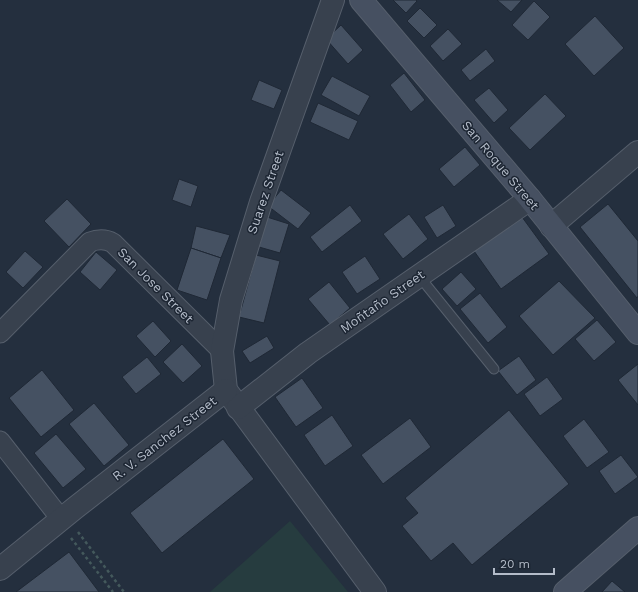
<svg xmlns="http://www.w3.org/2000/svg" width="638" height="592" font-family="'Work Sans',sans-serif">
<style>
.green{fill:#263c3f}
.building{fill:#455162;stroke:#1f2835}
.lines{fill:none;stroke-linecap:round;stroke-linejoin:round}
.service-casing{stroke:#565f6c;stroke-width:11}
.minor-casing{stroke:#565f6c;stroke-width:21}
.tertiary-casing{stroke:#565f6c;stroke-width:24}
.secondary-casing{stroke:#565f6c;stroke-width:24}
.path{stroke:#44595c;stroke-width:2.5;stroke-dasharray:3 3;stroke-linecap:butt}
.service{stroke:#38414e;stroke-width:9}
.minor{stroke:#38414e;stroke-width:19}
.tertiary{stroke:#38414e;stroke-width:22}
.secondary{stroke:#465061;stroke-width:22}
.labels{text-anchor:middle;stroke-width:3;stroke-linejoin:round;paint-order:stroke}
.street-label{font-size:13px;fill:#b4bcc9;stroke:#1d2633}
</style>
<rect width="100%" height="100%" fill="#242f3e"/>
<!-- green -->
<polygon class="green" points="290,521 348,592 210,592"/>
<!-- building -->
<g class="building">
<polygon points="393,0 416,0 417,1 406,13"/>
<polygon points="497,0 522,0 511,12"/>
<polygon points="534,1 550,17 528,40 512,25"/>
<polygon points="420,8 437,25 424,38 407,21"/>
<polygon points="595,16 624,48 594,76 565,44"/>
<polygon points="341,25 363,50 348,64 326,39"/>
<polygon points="448,29 462,44 443,61 430,46"/>
<polygon points="486,49 495,61 470,81 461,70"/>
<polygon points="404,73 425,100 411,112 390,85"/>
<polygon points="332,76 370,96 359,116 321,95"/>
<polygon points="259,80 282,90 274,109 251,100"/>
<polygon points="489,88 508,110 494,123 474,100"/>
<polygon points="545,94 566,116 530,150 509,128"/>
<polygon points="318,103 358,121 349,140 310,122"/>
<polygon points="465,147 480,165 454,187 439,169"/>
<polygon points="179,179 198,186 191,207 172,200"/>
<polygon points="281,190 311,213 298,229 268,206"/>
<polygon points="67,199 91,224 69,247 44,221"/>
<polygon points="608,204 638,241 638,296 637,298 580,227"/>
<polygon points="350,205 362,221 322,252 310,237"/>
<polygon points="443,205 456,226 437,238 424,217"/>
<polygon points="409,214 428,239 403,259 383,234"/>
<polygon points="267,217 289,224 280,253 259,247"/>
<polygon points="522,217 549,254 501,289 474,251"/>
<polygon points="196,226 230,235 221,258 191,248"/>
<polygon points="191,248 221,258 207,300 177,290"/>
<polygon points="25,251 43,267 23,288 6,272"/>
<polygon points="96,252 117,270 100,290 80,272"/>
<polygon points="256,255 280,261 264,323 239,317"/>
<polygon points="365,256 380,279 357,294 342,272"/>
<polygon points="461,272 476,289 457,306 442,289"/>
<polygon points="559,281 595,318 553,355 519,316"/>
<polygon points="329,282 350,308 330,325 308,299"/>
<polygon points="480,293 507,327 488,343 460,309"/>
<polygon points="597,320 616,342 594,361 575,339"/>
<polygon points="153,321 171,341 155,357 136,336"/>
<polygon points="267,336 274,348 250,363 242,351"/>
<polygon points="182,344 202,366 183,383 163,362"/>
<polygon points="519,356 536,380 517,395 498,371"/>
<polygon points="147,357 161,374 136,394 122,377"/>
<polygon points="638,364 638,405 618,380"/>
<polygon points="42,370 74,410 41,437 9,398"/>
<polygon points="547,377 563,399 540,416 524,394"/>
<polygon points="302,378 323,408 296,427 275,397"/>
<polygon points="94,403 129,445 104,466 69,424"/>
<polygon points="509,410 569,484 472,565 453,543 431,561 402,526 418,513 405,498"/>
<polygon points="332,415 353,446 325,466 304,435"/>
<polygon points="410,418 431,447 383,484 361,455"/>
<polygon points="584,419 609,452 587,468 563,436"/>
<polygon points="56,434 86,469 63,488 34,453"/>
<polygon points="223,439 254,479 162,553 130,513"/>
<polygon points="621,455 638,477 615,494 599,471"/>
<polygon points="69,552 99,592 16,592"/>
<polygon points="612,581 625,592 602,592"/>
</g>
<g class="lines">
<defs>
<polyline id="service" points="419,276 494,369"/>
<g id="minor">
<path d="M0 333 90 242C98 239 106 239 113 243L222 351"/>
<polyline points="0,441 61,519"/>
</g>
<g id="tertiary">
<polyline points="333,0 261,202 231,300 222,351 226,390 375,592"/>
<polyline points="551,226 638,152"/>
<polyline points="238,408 308,353 341,330 530,199"/>
<polyline points="0,569 75,508 226,390"/>
</g>
<g id="secondary">
<polyline points="361,0 530,199 638,333"/>
<polyline points="565,592 638,528"/>
</g>
</defs>
<!-- service casing -->
<use href="#service" class="service-casing"/>
<!-- minor casing -->
<use href="#minor" class="minor-casing"/>
<!-- tertiary casing -->
<use href="#tertiary" class="tertiary-casing"/>
<!-- secondary casing -->
<use href="#secondary" class="secondary-casing"/>
<!-- path -->
<g class="path">
<polyline points="78,532 124,592"/>
<polyline points="71,538 113,592"/>
</g>
<!-- service -->
<use href="#service" class="service"/>
<!-- minor -->
<use href="#minor" class="minor"/>
<!-- tertiary -->
<use href="#tertiary" class="tertiary"/>
<!-- secondary -->
<use href="#secondary" class="secondary"/>
</g>
<g class="labels">
<!-- street labels -->
<g class="street-label">
<text transform="translate(501 165) rotate(50)" y="5">San Roque Street</text>
<text transform="translate(265 192) rotate(-71)" y="5">Suarez Street</text>
<text transform="translate(156 285) rotate(45)" y="5">San Jose Street</text>
<text transform="translate(382 301) rotate(-35)" y="5">Moñtaño Street</text>
<text transform="translate(164 438) rotate(-38)" y="5">R. V. Sanchez Street</text>
</g>
</g>
<!-- scale -->
<path d="M494 568v6h60v-6" fill="none" stroke="#b4bcc9" stroke-width="2"/>
<text x="500" y="568" font-size="12" fill="#b4bcc9" stroke="#1d2633" stroke-width="3" paint-order="stroke">20 m</text>
</svg>
